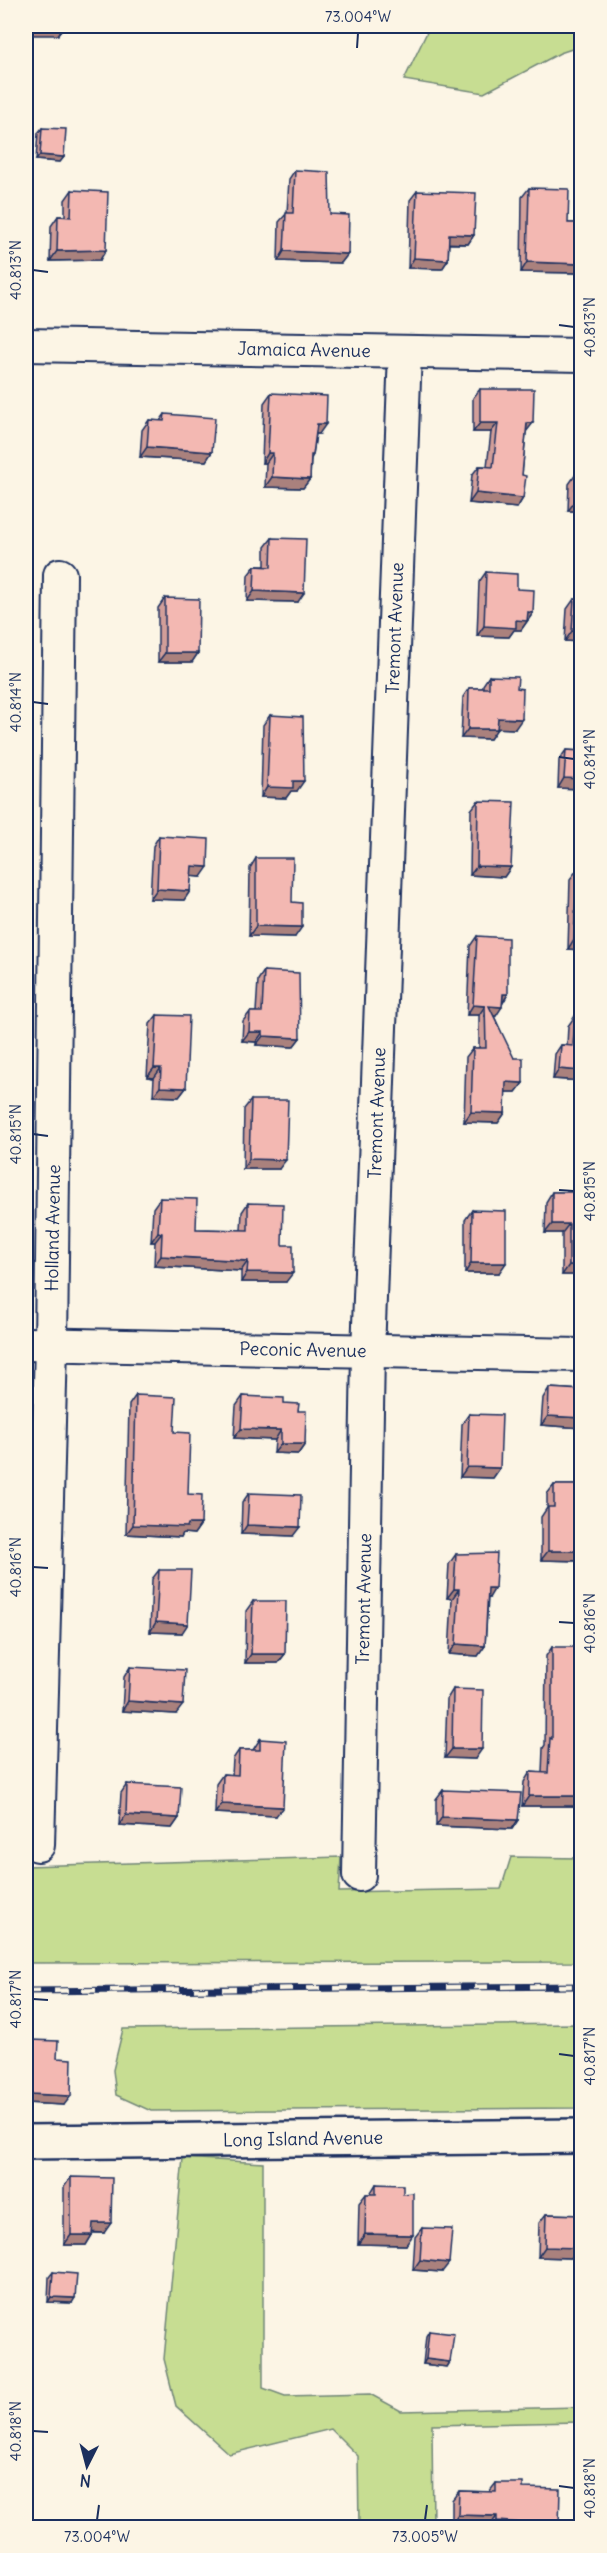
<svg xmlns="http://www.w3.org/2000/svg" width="607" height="2553" font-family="Delius,sans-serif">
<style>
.green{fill:#c7dd92;stroke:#718678;stroke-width:1.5}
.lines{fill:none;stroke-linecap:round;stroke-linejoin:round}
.street-casing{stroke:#1b2f5e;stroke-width:36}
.secondary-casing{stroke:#1b2f5e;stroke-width:38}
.street{stroke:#fcf5e5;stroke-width:32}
.secondary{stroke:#fcf5e5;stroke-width:33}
.rail-casing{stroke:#1b2f5e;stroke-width:7}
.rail{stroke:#fcf5e5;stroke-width:4.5;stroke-dasharray:14;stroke-linecap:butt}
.wall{fill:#d19e99;stroke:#1b2f5e;stroke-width:1.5}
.shaded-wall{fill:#aa817d;stroke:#1b2f5e;stroke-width:1.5}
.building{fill:#f3b8b2;stroke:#1b2f5e;stroke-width:1.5}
.ticks{fill:none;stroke:#1b2f5e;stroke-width:2}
.labels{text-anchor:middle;stroke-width:4.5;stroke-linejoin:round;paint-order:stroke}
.street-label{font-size:18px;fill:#1b2f5e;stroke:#fcf5e5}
.neatline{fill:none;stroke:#1b2f5e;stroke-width:2}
.ticks-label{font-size:15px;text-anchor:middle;fill:#1b2f5e}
</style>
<rect width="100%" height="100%" fill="#fcf5e5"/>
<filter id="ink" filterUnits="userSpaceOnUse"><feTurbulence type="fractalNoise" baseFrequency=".0167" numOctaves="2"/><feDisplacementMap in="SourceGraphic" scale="12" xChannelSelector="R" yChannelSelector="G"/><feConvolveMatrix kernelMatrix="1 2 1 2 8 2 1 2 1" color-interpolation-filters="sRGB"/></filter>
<g filter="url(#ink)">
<!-- green -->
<g class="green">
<polygon points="430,26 581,26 581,46 560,53 484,93 404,80"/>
<polygon points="341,1857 339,1892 501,1889 511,1857 581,1858 581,1962 26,1963 26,1866"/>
<polygon points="581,2024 581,2108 151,2111 116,2095 113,2070 123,2029"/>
<polygon points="183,2158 263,2163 263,2388 285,2396 370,2394 401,2411 581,2407 581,2422 432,2425 433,2527 359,2527 358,2456 331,2429 229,2454 176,2406 164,2359"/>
</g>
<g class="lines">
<defs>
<g id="street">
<polyline points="26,345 582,355"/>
<polyline points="26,1344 582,1355"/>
<polyline points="38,1845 51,1345 60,575"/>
<polyline points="359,1875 368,1352 405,352"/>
</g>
<polyline id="secondary" points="26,2142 582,2136"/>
</defs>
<!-- street casing -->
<use href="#street" class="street-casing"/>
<!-- secondary casing -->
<use href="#secondary" class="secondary-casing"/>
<!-- street -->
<use href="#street" class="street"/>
<!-- secondary -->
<use href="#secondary" class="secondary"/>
<defs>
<polyline id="rail" points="26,1991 582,1986"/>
</defs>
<!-- rail casing -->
<use href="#rail" class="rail-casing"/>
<!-- rail -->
<use href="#rail" class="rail"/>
</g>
<!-- wall -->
<g class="wall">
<polygon points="42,128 64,157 60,162 36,160 38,133"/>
<polygon points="295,170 330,214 348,254 341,263 278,261 279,222 287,213 289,179"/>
<polygon points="529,188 568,223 582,223 582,271 579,273 521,272 522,197"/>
<polygon points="72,190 100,260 50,261 51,226 58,216 65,216 65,200"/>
<polygon points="417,191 474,235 468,244 449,244 448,260 442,269 408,268 410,200"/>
<polygon points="480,389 526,432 522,475 523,498 517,508 469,503 472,475 479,466 487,466 491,432 473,432 473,398"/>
<polygon points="271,393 319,434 316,434 313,455 311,459 310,479 303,488 265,487 266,463 262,463 264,403"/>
<polygon points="165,414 212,452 206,461 140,457 142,430 149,420 160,421"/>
<polygon points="576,474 582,474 582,537 577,537 578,511 568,511 569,484"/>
<polygon points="272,538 298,602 247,601 248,575 255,566 265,566 265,547"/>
<polygon points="486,572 517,589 533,613 521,630 514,630 509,637 477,636 479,582"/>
<polygon points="165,598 198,653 192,662 158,662 158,608"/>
<polygon points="574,599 582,600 582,642 565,641 567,609"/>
<polygon points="489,676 515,729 497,728 490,739 461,738 463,697 469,688 483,688 483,685"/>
<polygon points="270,715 297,791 291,791 286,798 261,797 263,725"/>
<polygon points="582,732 582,789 558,788 559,760 566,750 580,751"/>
<polygon points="478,801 511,867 504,877 470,875 471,810"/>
<polygon points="159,836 201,877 191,876 190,891 184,900 150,899 153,846"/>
<polygon points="256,858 292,902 295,937 249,936 250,868"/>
<polygon points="577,870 582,870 582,950 568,949 570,879"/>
<polygon points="477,936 508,994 503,1003 496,1016 494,1016 523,1083 516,1092 505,1092 505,1113 498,1123 464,1122 466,1057 473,1048 479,1048 479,1015 467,1015 470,946"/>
<polygon points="264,971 300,1038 293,1047 256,1045 256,1042 242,1041 243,1021 250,1012 256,1012 258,980"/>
<polygon points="157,1015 186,1088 179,1097 153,1096 154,1078 147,1077 150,1024"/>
<polygon points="575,1016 582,1081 553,1079 555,1054 561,1045 567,1045 568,1026"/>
<polygon points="251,1100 279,1169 243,1169 244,1109"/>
<polygon points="552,1192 582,1192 582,1275 562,1275 562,1233 545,1233 546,1202"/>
<polygon points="160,1198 196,1229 241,1230 242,1212 248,1203 282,1245 286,1282 241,1282 241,1271 154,1266 155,1242 151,1242 153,1208"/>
<polygon points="472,1210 499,1273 465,1273 465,1220"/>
<polygon points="549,1388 582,1390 582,1428 541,1425 543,1398"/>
<polygon points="136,1395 174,1432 188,1494 201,1524 194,1534 183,1533 181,1537 126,1534 129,1405"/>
<polygon points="243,1396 284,1403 298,1411 305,1444 298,1454 274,1453 275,1440 234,1438 236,1406"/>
<polygon points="469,1414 500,1468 493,1478 460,1477 462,1424"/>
<polygon points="554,1485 582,1485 582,1561 541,1560 541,1517 547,1508 547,1494"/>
<polygon points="249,1493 293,1536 241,1534 242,1503"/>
<polygon points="456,1554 489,1598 488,1598 485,1646 478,1656 449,1654 452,1599 447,1598 449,1564"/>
<polygon points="159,1570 182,1633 150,1632 152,1579"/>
<polygon points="253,1601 285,1654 278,1663 245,1663 246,1611"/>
<polygon points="552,1647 582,1806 522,1806 524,1782 530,1772 542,1773 543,1748 545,1745 546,1656"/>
<polygon points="130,1667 176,1714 122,1711 124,1677"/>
<polygon points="453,1689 475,1759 445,1758 447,1699"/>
<polygon points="260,1739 276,1816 215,1813 216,1784 223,1774 232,1775 233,1759 239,1750 253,1750"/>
<polygon points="127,1784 179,1818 172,1828 119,1825 121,1793"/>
<polygon points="443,1790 518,1820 512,1829 436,1826 436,1799"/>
<polygon points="31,2040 57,2058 64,2105 26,2103 26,2048"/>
<polygon points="71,2177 104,2233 92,2233 92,2235 86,2245 64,2245 64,2187"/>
<polygon points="376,2184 403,2194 406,2245 358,2244 359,2203 366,2194 370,2194"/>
<polygon points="546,2214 582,2215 582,2255 573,2255 571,2258 538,2257 539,2223"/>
<polygon points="422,2228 442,2272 413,2270 415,2237"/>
<polygon points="53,2272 72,2303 48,2302 49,2277"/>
<polygon points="429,2331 450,2362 447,2367 423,2364 426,2336"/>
<polygon points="496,2483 523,2488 559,2526 557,2528 490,2528 490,2526 452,2524 452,2500 459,2491 489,2492"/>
</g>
<!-- shaded-wall -->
<g class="shaded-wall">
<polygon points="26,26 64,26 58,35 26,35"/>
<polygon points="40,155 64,157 60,162 36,160"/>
<polygon points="449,234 474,235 468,244 443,243"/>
<polygon points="106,250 100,260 50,261 57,251"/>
<polygon points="284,251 348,254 341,263 278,261"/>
<polygon points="414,258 448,260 442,269 408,268"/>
<polygon points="527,262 582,264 582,271 579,273 521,272"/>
<polygon points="480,423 498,423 491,432 473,432"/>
<polygon points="527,423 533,423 526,432"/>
<polygon points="317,424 326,424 319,434 310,434"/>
<polygon points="147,447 212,452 206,461 140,457"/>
<polygon points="268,453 273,453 266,463 262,463"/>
<polygon points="272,477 310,479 303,488 265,487"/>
<polygon points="476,493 523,498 517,508 469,503"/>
<polygon points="575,501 582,502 582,507 578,511 568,511"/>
<polygon points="582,530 582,537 577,537"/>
<polygon points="254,591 304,593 298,602 247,601"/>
<polygon points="528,612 533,613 521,630 514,630 509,637 477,636 484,626 516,620"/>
<polygon points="572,631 582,632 582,642 565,641"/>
<polygon points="165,653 198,653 192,662 158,662"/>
<polygon points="498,718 522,719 515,729 491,728"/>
<polygon points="468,729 497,729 490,739 461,738"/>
<polygon points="564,778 582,779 582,789 558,788"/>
<polygon points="293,781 304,781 297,791 291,791 286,798 261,797 267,787"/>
<polygon points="192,866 208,867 201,877 185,876"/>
<polygon points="477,866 511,867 504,877 470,875"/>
<polygon points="157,889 190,891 184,900 150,899"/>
<polygon points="256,926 302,927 295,937 249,936"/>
<polygon points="574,939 582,940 582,950 568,949"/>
<polygon points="503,994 508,994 502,1004"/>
<polygon points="473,1005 485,1006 479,1015 467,1015"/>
<polygon points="489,1006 502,1007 496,1016 485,1016"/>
<polygon points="249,1032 263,1032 256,1042 242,1041"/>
<polygon points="263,1036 300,1038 293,1047 256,1045"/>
<polygon points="154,1068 161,1068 154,1078 147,1077"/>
<polygon points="559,1069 582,1071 582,1081 553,1079"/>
<polygon points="506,1082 523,1083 516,1092 499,1092"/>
<polygon points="160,1087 186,1088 179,1097 153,1096"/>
<polygon points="471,1112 505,1113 498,1123 464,1122"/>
<polygon points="249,1159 286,1160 279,1169 243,1169"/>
<polygon points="552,1224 569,1224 562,1233 545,1233"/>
<polygon points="158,1232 162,1233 155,1242 151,1242"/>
<polygon points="161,1256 248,1261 241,1271 154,1266"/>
<polygon points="471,1263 506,1263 499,1273 465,1273"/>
<polygon points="569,1265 582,1265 582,1275 562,1275"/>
<polygon points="247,1272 293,1273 286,1282 241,1282"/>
<polygon points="548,1416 582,1418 582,1428 541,1425"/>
<polygon points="241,1429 281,1430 275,1440 234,1438"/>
<polygon points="281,1444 305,1444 298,1454 274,1453"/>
<polygon points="467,1467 500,1468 493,1478 460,1477"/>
<polygon points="188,1524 201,1524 194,1534 183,1533 181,1537 126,1534 133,1525"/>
<polygon points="247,1525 300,1527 293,1536 241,1534"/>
<polygon points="548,1551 582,1551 582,1561 541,1560"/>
<polygon points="488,1588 495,1588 489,1598 481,1598"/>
<polygon points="454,1589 459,1589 452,1599 447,1598"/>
<polygon points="156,1622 188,1624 182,1633 150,1632"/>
<polygon points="456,1644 485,1646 478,1656 449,1654"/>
<polygon points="251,1654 285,1654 278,1663 245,1663"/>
<polygon points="128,1701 183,1705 176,1714 122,1711"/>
<polygon points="452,1749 482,1749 475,1759 445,1758"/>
<polygon points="529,1796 582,1796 582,1806 522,1806"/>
<polygon points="222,1804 283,1807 276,1816 215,1813"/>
<polygon points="126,1815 179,1818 172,1828 119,1825"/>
<polygon points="442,1817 518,1820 512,1829 436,1826"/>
<polygon points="30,2094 71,2096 64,2105 26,2103 26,2100"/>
<polygon points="93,2223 111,2223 104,2233 86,2232"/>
<polygon points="365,2234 413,2235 406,2245 358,2244"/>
<polygon points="71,2235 92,2235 86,2245 64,2245"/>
<polygon points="582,2245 582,2255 573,2255 571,2258 538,2257 545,2247"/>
<polygon points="420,2260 449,2263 442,2272 413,2270"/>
<polygon points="51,2297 75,2298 72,2303 48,2302"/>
<polygon points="426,2359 450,2362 447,2367 423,2364"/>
<polygon points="458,2515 497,2516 490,2526 452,2524"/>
<polygon points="497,2521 559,2526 557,2528 492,2528"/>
</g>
<!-- building -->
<g class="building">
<polygon points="42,128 66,129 64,157 40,155"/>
<polygon points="295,170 329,172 330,214 349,215 348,254 284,251 286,213 293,213"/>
<polygon points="529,188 569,189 568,223 582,223 582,264 527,262"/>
<polygon points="72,190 108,192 106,250 57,251 58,216 71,217"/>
<polygon points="417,191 476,193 474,235 449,234 448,260 414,258"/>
<polygon points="480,389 534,389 533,423 527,423 522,475 526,476 523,498 476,493 479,466 493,467 498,423 480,423"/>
<polygon points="271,393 327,396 326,424 317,424 313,455 311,455 310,479 272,477 273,453 268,453"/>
<polygon points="165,414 215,418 212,452 147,447 149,420 164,421"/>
<polygon points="576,474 582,474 582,502 575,501"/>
<polygon points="272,538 306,539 304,593 254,591 255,566 271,567"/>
<polygon points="486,572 517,574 517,589 534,590 533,613 528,612 527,621 516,620 516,628 484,626"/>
<polygon points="165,598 199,599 198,653 165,653"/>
<polygon points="574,599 582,600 582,632 572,631"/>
<polygon points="489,676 518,677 517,688 523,689 522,719 498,718 497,729 468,729 469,688 489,688"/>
<polygon points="270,715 303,717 304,781 293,781 293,788 267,787"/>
<polygon points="566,750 582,751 582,779 564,778"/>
<polygon points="478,801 514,802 511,867 477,866"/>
<polygon points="159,836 209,839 208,867 192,866 190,891 157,889"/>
<polygon points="256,858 293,858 292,902 302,903 302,927 256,926"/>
<polygon points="577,870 582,870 582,940 574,939"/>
<polygon points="477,936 508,938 508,994 503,994 502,1007 489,1006 514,1058 523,1058 523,1083 506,1082 505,1113 471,1112 473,1048 486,1048 485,1006 473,1005"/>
<polygon points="264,971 299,973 300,1038 263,1036 263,1032 249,1032 250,1012 262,1012"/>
<polygon points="157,1015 189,1016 186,1088 160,1087 161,1068 154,1068"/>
<polygon points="575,1016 582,1017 582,1071 559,1069 561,1045 573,1046"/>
<polygon points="251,1100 288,1100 286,1160 249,1159"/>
<polygon points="552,1192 582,1192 582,1265 569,1265 569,1224 552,1224"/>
<polygon points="160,1198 197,1199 196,1229 248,1230 248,1203 283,1204 282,1245 293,1245 293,1273 247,1272 248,1261 161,1256 162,1233 158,1232"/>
<polygon points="472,1210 506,1211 506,1263 471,1263"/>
<polygon points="549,1388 582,1390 582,1418 548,1416"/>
<polygon points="136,1395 176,1397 174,1432 190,1433 188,1494 202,1495 201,1524 188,1524 187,1527 133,1525"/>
<polygon points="243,1396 284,1398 284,1403 299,1404 298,1411 306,1411 305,1444 281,1444 281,1430 241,1429"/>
<polygon points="469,1414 502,1415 500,1468 467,1467"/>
<polygon points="554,1485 582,1485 582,1551 548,1551 548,1507 554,1507"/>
<polygon points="249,1493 301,1495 300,1527 247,1525"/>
<polygon points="497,1553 495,1588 488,1588 485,1646 456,1644 459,1589 454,1589 456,1554"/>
<polygon points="159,1570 191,1570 188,1624 156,1622"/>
<polygon points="253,1601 286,1601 285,1654 251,1654"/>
<polygon points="552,1647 582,1647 582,1796 529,1796 530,1772 548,1773 550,1738 552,1739"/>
<polygon points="130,1667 185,1670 183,1705 128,1701"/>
<polygon points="453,1689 483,1690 482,1749 452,1749"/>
<polygon points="260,1739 286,1741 283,1807 222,1804 223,1774 238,1775 239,1750 260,1750"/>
<polygon points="127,1784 181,1787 179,1818 126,1815"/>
<polygon points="443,1790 521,1793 518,1820 442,1817"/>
<polygon points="31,2040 58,2041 57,2058 72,2059 71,2096 30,2094"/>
<polygon points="71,2177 112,2178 111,2223 93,2223 92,2235 71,2235"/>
<polygon points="376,2184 403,2185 403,2194 413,2193 413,2235 365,2234 366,2194 376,2194"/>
<polygon points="546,2214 582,2215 582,2245 578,2245 578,2248 545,2247"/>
<polygon points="422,2228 452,2229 449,2263 420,2260"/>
<polygon points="53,2272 77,2274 75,2298 51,2297"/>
<polygon points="429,2331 454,2334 450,2362 426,2359"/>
<polygon points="496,2483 523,2483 523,2488 560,2489 559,2526 497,2521 497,2516 458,2515 459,2491 496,2492"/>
<polygon points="250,2526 314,2527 314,2528 250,2528"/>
</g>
</g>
<!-- ticks -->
<path class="ticks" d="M357 48 358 33M33 270 48 272M559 325 574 327M33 702 48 704M559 757 574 759M33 1134 48 1136M559 1190 574 1191M33 1567 48 1568M559 1622 574 1623M33 1999 48 2000M559 2054 574 2056M33 2431 48 2432M559 2486 574 2488M97 2520 99 2505M425 2520 427 2505"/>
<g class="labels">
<!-- street labels -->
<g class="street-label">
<text transform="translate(304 350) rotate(1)" y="6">Jamaica Avenue</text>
<text transform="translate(395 628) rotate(-88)" y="6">Tremont Avenue</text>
<text transform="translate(377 1113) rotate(-88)" y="6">Tremont Avenue</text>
<text transform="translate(53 1228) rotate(-89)" y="6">Holland Avenue</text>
<text transform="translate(303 1350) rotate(1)" y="6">Peconic Avenue</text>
<text transform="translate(364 1599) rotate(-89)" y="6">Tremont Avenue</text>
<text transform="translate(303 2139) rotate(-1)" y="6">Long Island Avenue</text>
</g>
</g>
<!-- margin -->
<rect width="607" height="2553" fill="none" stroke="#fcf5e5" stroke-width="66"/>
<!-- north arrow -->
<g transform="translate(87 2466) rotate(186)" stroke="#fcf5e5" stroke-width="4.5" paint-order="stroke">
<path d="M0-4.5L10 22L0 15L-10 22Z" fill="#1b2f5e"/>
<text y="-9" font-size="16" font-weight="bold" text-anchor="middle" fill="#1b2f5e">N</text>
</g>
<rect x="33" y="33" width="541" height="2487" class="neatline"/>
<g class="ticks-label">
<text x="358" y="22">73.004°W</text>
<text transform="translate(16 270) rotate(-90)" y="5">40.813°N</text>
<text transform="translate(590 327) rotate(-90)" y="5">40.813°N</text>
<text transform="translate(16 702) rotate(-90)" y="5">40.814°N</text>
<text transform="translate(590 759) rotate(-90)" y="5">40.814°N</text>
<text transform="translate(16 1134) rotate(-90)" y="5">40.815°N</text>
<text transform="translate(590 1191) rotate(-90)" y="5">40.815°N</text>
<text transform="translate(16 1567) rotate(-90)" y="5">40.816°N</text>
<text transform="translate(590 1623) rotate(-90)" y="5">40.816°N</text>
<text transform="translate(16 1999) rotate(-90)" y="5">40.817°N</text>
<text transform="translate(590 2056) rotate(-90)" y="5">40.817°N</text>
<text transform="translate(16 2431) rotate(-90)" y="5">40.818°N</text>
<text transform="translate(590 2488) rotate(-90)" y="5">40.818°N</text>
<text x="97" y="2542">73.004°W</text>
<text x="425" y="2542">73.005°W</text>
</g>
</svg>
